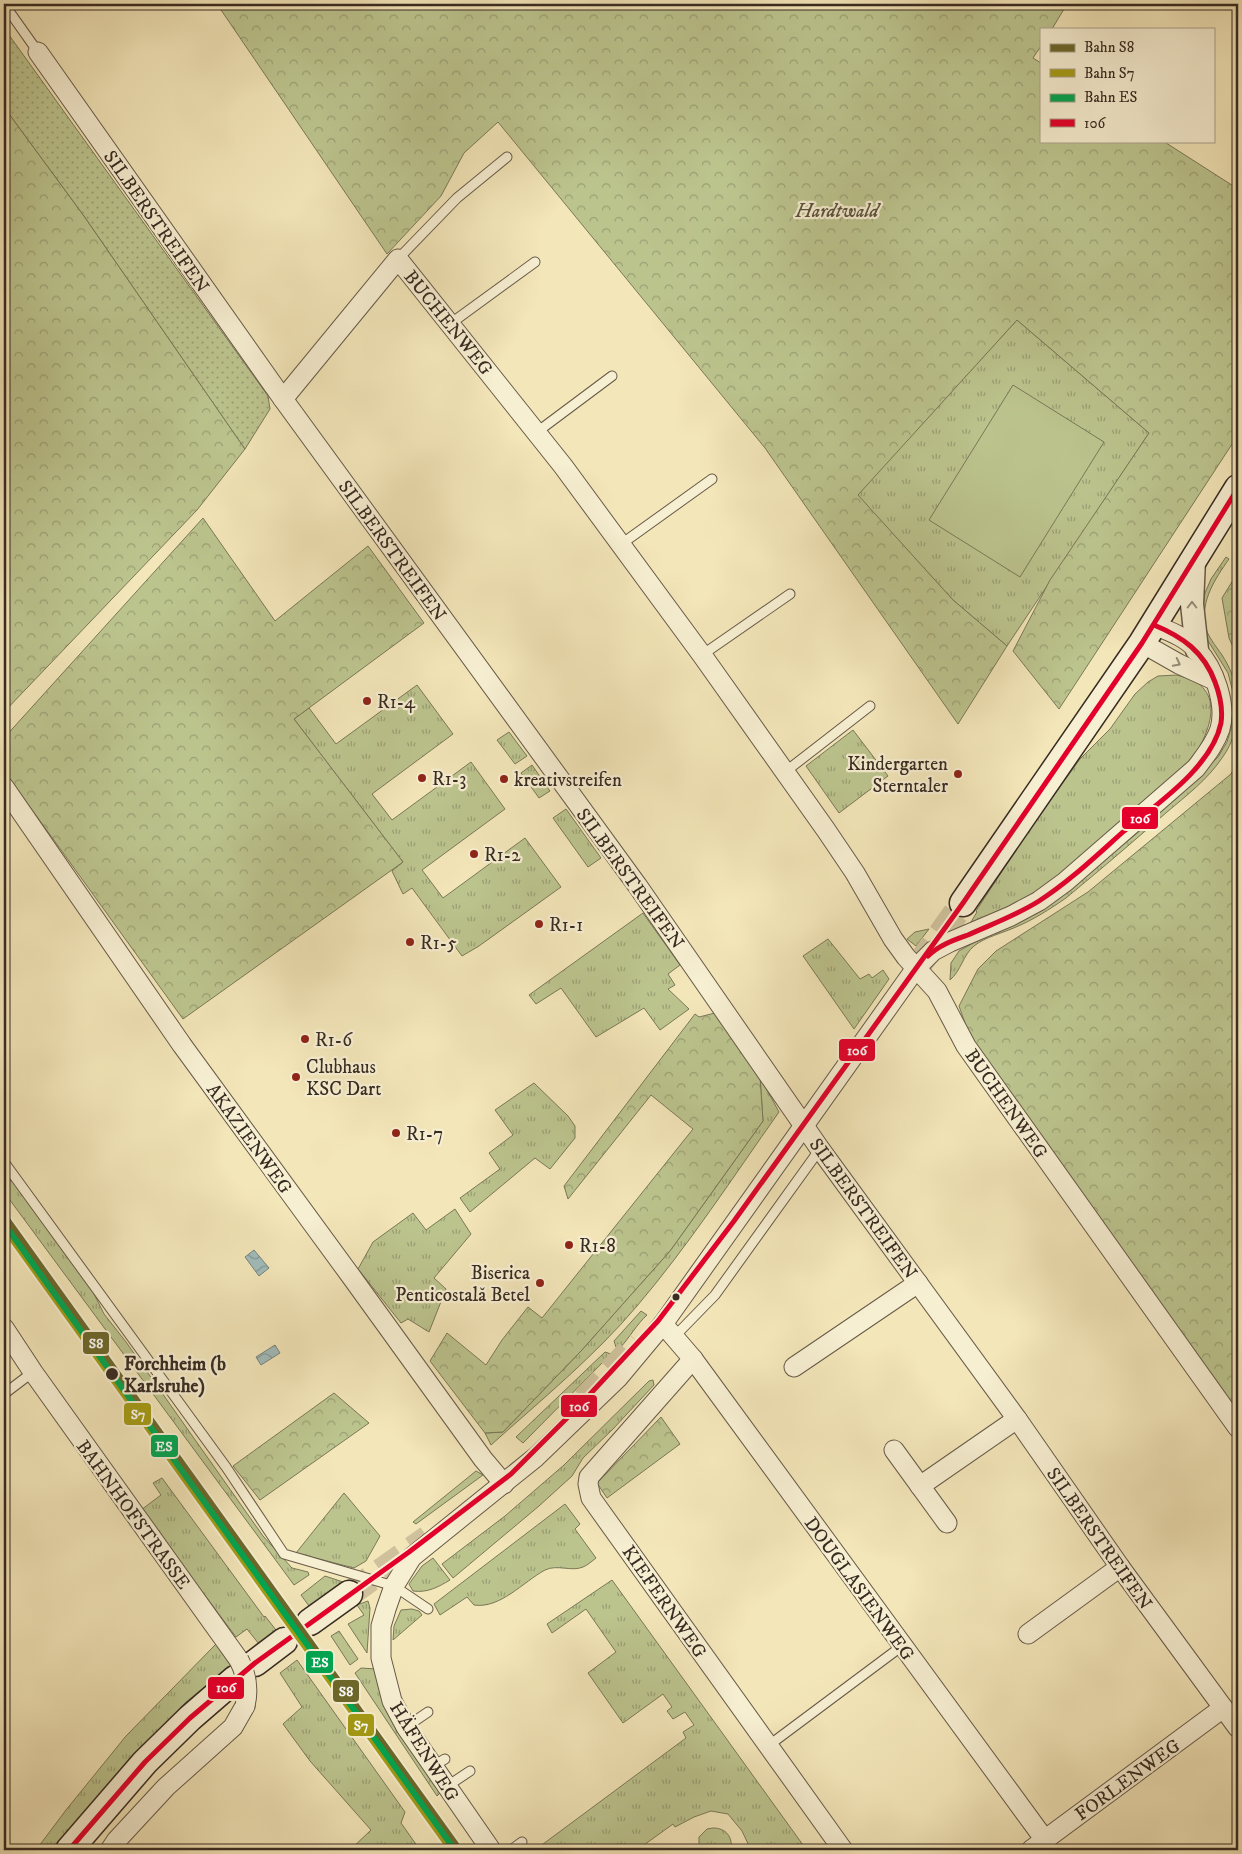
<svg xmlns="http://www.w3.org/2000/svg" width="1242" height="1854" font-family="'IM FELL DW Pica',serif">
<style>
.grass{fill:url(#grass-tufts);stroke:#7a7858}
.forest{fill:url(#forest-crowns);stroke:#7a7858}
.garden{fill:url(#garden-dots);stroke:#7a7858}
.pitch{fill:#bcc48e;stroke:#7a7858}
.water{fill:url(#water-waves);stroke:#77827e}
.lines{fill:none;stroke-linecap:round;stroke-linejoin:round}
.secondary-tunnel{stroke:#cec19b;stroke-width:26;stroke-dasharray:26 13;stroke-linecap:butt}
.service-casing{stroke:#675a48;stroke-width:11}
.minor-casing{stroke:#675a48;stroke-width:21}
.tertiary-casing{stroke:#675a48;stroke-width:25}
.secondary-casing{stroke:#382b22;stroke-width:29}
.service{stroke:#f7efd2;stroke-width:9}
.minor{stroke:#f7efd2;stroke-width:19}
.tertiary{stroke:#f7efd2;stroke-width:22}
.secondary{stroke:#f7efd2;stroke-width:26}
.minor-bridge-casing{stroke:#675a48;stroke-width:21;stroke-linecap:butt}
.minor-bridge{stroke:#f7efd2;stroke-width:19}
.bus-1-casing{stroke:#f7efd2;stroke-width:9}
.bus-1{stroke:#e4002b;stroke-width:5}
.rail-1-casing{stroke:#f7efd2;stroke-width:10}
.rail-2-casing{stroke:#f7efd2;stroke-width:10}
.rail-3-casing{stroke:#f7efd2;stroke-width:10}
.rail-1{stroke:#6d682a;stroke-width:6}
.rail-2{stroke:#a59c15;stroke-width:6}
.rail-3{stroke:#00a651;stroke-width:6}
.oneway{stroke:#988d7a}
.poi-dot{fill:#8f2418;stroke:#f7efd2;stroke-width:2}
.bus-dot{fill:#382b22;stroke:#f7efd2;stroke-width:2}
.labels{text-anchor:middle;stroke-width:4.5;stroke-linejoin:round;paint-order:stroke}
.park-label{font-size:19px;font-style:italic;fill:#59513d;stroke:#f7efd2}
.street-label{font-size:19px;fill:#382b22;stroke:#f7efd2}
.poi-label{font-size:19px;fill:#382b22;stroke:#f7efd2;text-anchor:start}
.stop-label{font-size:19px;font-weight:bold;fill:#382b22;stroke:#f7efd2;text-anchor:start}
.line-badge{stroke:#f7efd2;stroke-width:2}
.badge-label{font-size:14px;text-anchor:middle;font-weight:bold;fill:#fff}
</style>
<defs>
<pattern id="grass-tufts" width="24" height="20" patternUnits="userSpaceOnUse" patternTransform="scale(1.25)"><rect width="24" height="20" fill="#bcc48e"/><path d="M3 7l-1-3M5 7V3M7 7l1-3M15 17l-1-3M17 17v-4M19 17l1-3" fill="none" stroke="#9a9f74"/></pattern>
<pattern id="forest-crowns" width="20" height="18" patternUnits="userSpaceOnUse" patternTransform="scale(1.25)"><rect width="20" height="18" fill="#bcc48e"/><path d="M2 6a3 3 0 1 1 6 0M12 15a3 3 0 1 1 6 0" fill="none" stroke="#9a9f74"/></pattern>
<pattern id="garden-dots" width="8" height="8" patternUnits="userSpaceOnUse" patternTransform="scale(1.25)"><rect width="8" height="8" fill="#bcc48e"/><path d="M2 2h.1M6 6h.1" fill="none" stroke="#9a9f74" stroke-width="1.8" stroke-linecap="round"/></pattern>
<pattern id="water-waves" width="16" height="10" patternUnits="userSpaceOnUse" patternTransform="scale(1.25)"><rect width="16" height="10" fill="#a1bcbb"/><path d="M0 5q4-4 8 0t8 0" fill="none" stroke="#849998"/></pattern>
</defs>
<rect width="100%" height="100%" fill="#f3e6b9"/>
<filter id="stains"><feTurbulence type="fractalNoise" baseFrequency=".004" numOctaves="4"/><feColorMatrix values="0 0 0 0 .2 0 0 0 0 .09 0 0 0 0 .02 0 0 0 .5 -.17"/></filter>
<radialGradient id="worn" r=".72"><stop offset=".6" stop-color="#630" stop-opacity="0"/><stop offset="1" stop-color="#630" stop-opacity=".3"/></radialGradient>
<!-- grass -->
<g class="grass">
<polygon points="1017,320 1149,433 1007,646 953,600 857,495"/>
<path d="M1226 557 1229 559C1215 579 1201 600 1205 625 1207 636 1216 646 1222 655 1237 678 1242 704 1235 731 1232 741 1228 750 1222 758 1208 779 1186 796 1167 812 1134 841 1100 870 1066 898 1050 909 1033 920 1016 927 1003 933 985 937 974 946 963 955 961 971 950 980L951 963 959 951 1076 884 1142 829 1218 757 1227 742 1231 728 1234 696 1228 673 1205 636 1202 613 1205 593 1211 579Z"/>
<path d="M1177 675C1182 677 1190 678 1195 681 1228 702 1202 745 1187 768L1052 883 1017 904 988 917 971 922 977 912 976 911 1031 827 1080 759 1110 729 1135 694 1148 682 1158 676Z"/>
<polygon points="417,685 453,734 372,794 392,820 471,762 505,809 422,870 443,898 525,838 561,887 479,946 462,956 412,888 403,894 392,871 403,862 294,719 309,708 336,744"/>
<polygon points="853,730 888,776 839,813 806,766"/>
<polygon points="509,732 527,756 515,764 497,740"/>
<polygon points="532,765 550,791 539,798 521,773"/>
<polygon points="566,809 601,858 588,867 553,818"/>
<polygon points="643,913 680,965 668,974 675,985 668,989 689,1009 660,1030 644,1008 596,1037 561,988 536,1004 529,995"/>
<polygon points="929,929 916,946 907,939 915,932"/>
<polygon points="828,939 860,979 869,974 872,978 883,970 889,979 854,1029 803,956"/>
<path d="M760 1077 779 1112C733 1177 689 1245 637 1306 594 1357 541 1400 491 1445L485 1433 503 1432 581 1351 670 1251 763 1121Z"/>
<polygon points="534,1083 568,1116 575,1126 575,1138 550,1169 535,1158 470,1212 460,1198 500,1169 489,1153 513,1135 495,1110"/>
<polygon points="4,1177 17,1184 87,1280 104,1314 126,1342 263,1536 292,1568 308,1572 309,1575 294,1585 4,1192"/>
<polygon points="455,1209 471,1234 434,1278 446,1289 429,1332 408,1319 401,1323 358,1269 373,1242 413,1213 426,1230"/>
<path d="M641 1311 647 1315C637 1324 630 1337 620 1348L616 1347 614 1341Z"/>
<polygon points="605,1352 611,1354 523,1443 516,1437"/>
<polygon points="653,1380 654,1385 613,1429 583,1458 572,1476 539,1506 453,1578 442,1564 505,1516 564,1465 649,1381"/>
<polygon points="476,1471 483,1475 416,1524 413,1522"/>
<polygon points="162,1478 264,1617 265,1616 276,1630 259,1644 247,1629 236,1637 141,1510 161,1495 153,1483"/>
<polygon points="344,1493 380,1536 366,1561 354,1568 296,1553"/>
<path d="M565 1504 580 1524 575 1529 596 1558C592 1561 588 1565 583 1567 572 1572 557 1564 545 1570 523 1582 500 1609 474 1605L467 1597 440 1615 434 1604Z"/>
<path d="M433 1558 450 1580C438 1587 428 1593 413 1591L409 1584 422 1566Z"/>
<polygon points="325,1576 343,1582 309,1606 301,1595"/>
<polygon points="612,1580 803,1845 796,1850 751,1850 742,1831 728,1814 711,1811 694,1817 675,1827 673,1824 637,1850 535,1850 686,1738 683,1732 694,1725 685,1712 673,1719 667,1711 672,1707 663,1694 623,1723 588,1673 616,1652 586,1609 552,1633 547,1624"/>
<polygon points="368,1601 370,1608 367,1653 348,1624 364,1615 357,1605"/>
<polygon points="412,1609 419,1611 422,1615 393,1640 394,1626 401,1610"/>
<polygon points="339,1631 358,1659 350,1665 331,1636"/>
<polygon points="216,1644 231,1666 186,1702 82,1817 56,1850 36,1850 66,1810 126,1736"/>
<polygon points="297,1660 405,1812 401,1823 420,1850 350,1850 371,1830 310,1761 283,1724 302,1707 280,1673"/>
<polygon points="361,1668 376,1669 441,1792 437,1796 355,1673"/>
<path d="M713 1828C726 1828 733 1837 731 1850H699V1837L707 1829Z"/>
</g>
<!-- forest -->
<g class="forest">
<polygon points="217,4 1067,4 1052,29 1041,29 1041,46 1033,58 1041,63 1041,141 1163,141 1238,189 1238,435 1059,709 1013,651 1050,580 1149,433 1017,320 858,495 953,600 1007,646 958,724 765,448 498,122 464,153 441,196 387,254"/>
<polygon points="4,107 84,216 245,449 197,510 4,712"/>
<polygon points="203,518 275,621 368,546 424,623 294,719 403,862 183,1019 4,771 4,738"/>
<polygon points="1238,572 1238,658 1229,638 1222,598"/>
<polygon points="1238,761 1238,1415 972,1043 959,1006 978,969 996,951 1088,892 1231,774"/>
<polygon points="715,1013 760,1077 763,1121 670,1251 581,1351 503,1432 485,1433 430,1361 447,1333 486,1365 502,1340 528,1307 542,1318 693,1129 651,1095 568,1199 564,1186 695,1014 699,1017"/>
<polygon points="334,1393 369,1423 260,1500 233,1466"/>
<polygon points="661,1417 680,1444 607,1498 597,1483"/>
</g>
<!-- garden -->
<polygon class="garden" points="4,28 268,396 270,409 245,449 84,216 4,107"/>
<!-- pitch -->
<polygon class="pitch" points="1013,385 1104,442 1020,577 929,520"/>
<!-- water -->
<g class="water">
<polygon points="254,1250 269,1268 259,1276 245,1257"/>
<polygon points="275,1345 280,1353 261,1365 256,1357"/>
</g>
<g class="lines">
<!-- secondary-tunnel -->
<g class="secondary-tunnel">
<polyline points="918,966 963,903"/>
<polyline points="585,1400 638,1342"/>
<polyline points="349,1594 428,1538"/>
</g>
<defs>
<g id="service">
<polyline points="4,4 38,52"/>
<polyline points="398,259 457,198 507,157"/>
<polyline points="450,324 535,262"/>
<polyline points="537,432 612,376"/>
<polyline points="620,545 712,479"/>
<polyline points="702,655 790,594"/>
<polyline points="785,772 870,706"/>
<polyline points="4,1162 226,1467 284,1554 394,1586 428,1609"/>
<polyline points="674,1337 715,1295 820,1149"/>
<polyline points="4,1394 33,1372"/>
<polyline points="406,1727 428,1712"/>
<polyline points="768,1746 902,1646"/>
<polyline points="433,1766 445,1759"/>
<polyline points="446,1787 470,1771"/>
<polyline points="511,1850 522,1842"/>
</g>
<g id="minor">
<polyline points="38,52 283,399 637,885 820,1149 1017,1419 1120,1567 1238,1728"/>
<polyline points="283,399 398,259 563,466 702,655 826,830 855,873 893,939 906,957 937,991 966,1046 1238,1428"/>
<polyline points="1142,643 1179,664 1214,680"/>
<polyline points="4,787 182,1045 353,1279 483,1459 504,1484"/>
<polyline points="663,1324 693,1359 1045,1840"/>
<polyline points="4,1328 33,1372 239,1660"/>
<polyline points="693,1359 589,1477 588,1484 591,1498 843,1850"/>
<polyline points="794,1367 918,1283"/>
<polyline points="894,1450 947,1523"/>
<polyline points="920,1486 1017,1419"/>
<polyline points="1028,1634 1120,1567"/>
<polyline points="110,1850 116,1841 166,1787 233,1727 245,1706"/>
<path d="M491 1850 406 1727 392 1701 381 1658V1626L386 1609 394 1586 412 1557 536 1457 618 1378 663 1324 916 968 933 951 950 942 1011 916 1039 901 1065 882 1196 768C1205 756 1215 744 1220 729 1227 704 1214 668 1197 650 1186 637 1169 631 1154 625"/>
<polyline points="1031,1850 1223,1708"/>
</g>
<polyline id="tertiary" points="1194,560 1192,604 1197,650"/>
<g id="secondary">
<polyline points="963,903 1142,643 1238,488"/>
<polyline points="310,1622 349,1594"/>
<polyline points="255,1663 284,1641"/>
<polyline points="69,1850 145,1762 190,1718 235,1679"/>
</g>
</defs>
<!-- service casing -->
<use href="#service" class="service-casing"/>
<!-- minor casing -->
<use href="#minor" class="minor-casing"/>
<!-- tertiary casing -->
<use href="#tertiary" class="tertiary-casing"/>
<!-- secondary casing -->
<use href="#secondary" class="secondary-casing"/>
<!-- service -->
<use href="#service" class="service"/>
<!-- minor -->
<use href="#minor" class="minor"/>
<!-- tertiary -->
<use href="#tertiary" class="tertiary"/>
<!-- secondary -->
<use href="#secondary" class="secondary"/>
<defs>
<path id="minor-bridge" d="M239 1660C247 1675 249 1689 245 1706"/>
</defs>
<!-- minor-bridge casing -->
<use href="#minor-bridge" class="minor-bridge-casing"/>
<!-- minor-bridge -->
<use href="#minor-bridge" class="minor-bridge"/>
<defs>
<g id="bus-1">
<path d="M928 956C939 945 954 940 968 935 992 924 1017 915 1039 901 1070 881 1097 855 1124 831 1157 804 1212 767 1221 723 1223 709 1220 695 1215 682 1204 652 1183 637 1154 625"/>
<polyline points="69,1850 145,1762 190,1718 255,1663 409,1552 511,1474 579,1406 658,1321 734,1221 963,903 1142,643 1238,488"/>
</g>
</defs>
<!-- bus-1 casing -->
<use href="#bus-1" class="bus-1-casing"/>
<!-- bus-1 -->
<use href="#bus-1" class="bus-1"/>
<defs>
<polyline id="rail-1" points="4,1215 460,1850"/>
<polyline id="rail-2" points="4,1228 451,1850"/>
<polyline id="rail-3" points="10,1232 452,1846"/>
</defs>
<!-- rail-1 casing -->
<use href="#rail-1" class="rail-1-casing"/>
<!-- rail-2 casing -->
<use href="#rail-2" class="rail-2-casing"/>
<!-- rail-3 casing -->
<use href="#rail-3" class="rail-3-casing"/>
<!-- rail-1 -->
<use href="#rail-1" class="rail-1"/>
<!-- rail-2 -->
<use href="#rail-2" class="rail-2"/>
<!-- rail-3 -->
<use href="#rail-3" class="rail-3"/>
</g>
<!-- one-way arrows -->
<defs><path id="oneway-chevron" d="M-2-3.5L2.5 0L-2 3.5" fill="none" stroke-width="1.6" stroke-linecap="round" stroke-linejoin="round" transform="scale(1.25)"/></defs>
<g class="oneway">
<use href="#oneway-chevron" transform="translate(1192 605) rotate(-90)"/>
<use href="#oneway-chevron" transform="translate(1177 663) rotate(27)"/>
</g>
<!-- markers -->
<g class="poi-dot">
<circle cx="367" cy="701" r="5"/>
<circle cx="958" cy="774" r="5"/>
<circle cx="422" cy="778" r="5"/>
<circle cx="504" cy="779" r="5"/>
<circle cx="474" cy="854" r="5"/>
<circle cx="539" cy="924" r="5"/>
<circle cx="410" cy="942" r="5"/>
<circle cx="305" cy="1039" r="5"/>
<circle cx="296" cy="1077" r="5"/>
<circle cx="396" cy="1133" r="5"/>
<circle cx="569" cy="1245" r="5"/>
<circle cx="540" cy="1283" r="5"/>
</g>
<g class="bus-dot">
<circle cx="676" cy="1297" r="4.5"/>
<circle cx="112" cy="1374" r="7"/>
</g>
<g class="labels">
<!-- park labels -->
<g class="park-label">
<text x="837" y="217">Hardtwald</text>
</g>
<!-- street labels -->
<g class="street-label">
<text transform="translate(157 221) rotate(55)" y="7">SILBERSTREIFEN</text>
<text transform="translate(449 322) rotate(51)" y="7">BUCHENWEG</text>
<text transform="translate(393 550) rotate(54)" y="7">SILBERSTREIFEN</text>
<text transform="translate(631 878) rotate(54)" y="7">SILBERSTREIFEN</text>
<text transform="translate(1007 1103) rotate(55)" y="7">BUCHENWEG</text>
<text transform="translate(250 1138) rotate(54)" y="7">AKAZIENWEG</text>
<text transform="translate(864 1208) rotate(54)" y="7">SILBERSTREIFEN</text>
<text transform="translate(134 1514) rotate(54)" y="7">BAHNHOFSTRASSE</text>
<text transform="translate(1100 1538) rotate(55)" y="7">SILBERSTREIFEN</text>
<text transform="translate(860 1588) rotate(54)" y="7">DOUGLASIENWEG</text>
<text transform="translate(665 1601) rotate(55)" y="7">KIEFERNWEG</text>
<text transform="translate(425 1751) rotate(58)" y="7">HÄFENWEG</text>
<text transform="translate(1127 1779) rotate(-36)" y="7">FORLENWEG</text>
</g>
<!-- poi labels -->
<g class="poi-label">
<text x="377" y="708">R1-4</text>
<text x="948" y="770" text-anchor="end">Kindergarten<tspan x="948" dy="22">Sterntaler</tspan></text>
<text x="432" y="785">R1-3</text>
<text x="514" y="786">kreativstreifen</text>
<text x="484" y="861">R1-2</text>
<text x="549" y="931">R1-1</text>
<text x="420" y="949">R1-5</text>
<text x="315" y="1046">R1-6</text>
<text x="306" y="1073">Clubhaus<tspan x="306" dy="22">KSC Dart</tspan></text>
<text x="406" y="1140">R1-7</text>
<text x="579" y="1252">R1-8</text>
<text x="530" y="1279" text-anchor="end">Biserica<tspan x="530" dy="22">Penticostală Betel</tspan></text>
</g>
<!-- stop labels -->
<g class="stop-label">
<text x="124" y="1370">Forchheim (b<tspan x="124" dy="22">Karlsruhe)</tspan></text>
</g>
</g>
<g class="line-badge">
<rect x="1121" y="806" width="38" height="24" rx="5" fill="#e4002b"/>
<rect x="838" y="1038" width="38" height="24" rx="5" fill="#e4002b"/>
<rect x="82" y="1331" width="28" height="24" rx="5" fill="#6d682a"/>
<rect x="560" y="1394" width="38" height="24" rx="5" fill="#e4002b"/>
<rect x="123" y="1402" width="29" height="24" rx="5" fill="#a59c15"/>
<rect x="150" y="1434" width="29" height="24" rx="5" fill="#00a651"/>
<rect x="305" y="1650" width="29" height="24" rx="5" fill="#00a651"/>
<rect x="207" y="1676" width="38" height="24" rx="5" fill="#e4002b"/>
<rect x="332" y="1679" width="28" height="24" rx="5" fill="#6d682a"/>
<rect x="347" y="1713" width="28" height="24" rx="5" fill="#a59c15"/>
</g>
<g class="badge-label">
<text x="1140" y="823">106</text>
<text x="857" y="1055">106</text>
<text x="96" y="1348">S8</text>
<text x="579" y="1411">106</text>
<text x="138" y="1419">S7</text>
<text x="164" y="1451">ES</text>
<text x="320" y="1667">ES</text>
<text x="226" y="1692">106</text>
<text x="346" y="1696">S8</text>
<text x="361" y="1730">S7</text>
</g>
<!-- margin -->
<rect width="1242" height="1854" fill="none" stroke="#f3e6b9" stroke-width="20"/>
<rect x="5" y="5" width="1232" height="1844" fill="none" stroke="#382b22" stroke-width="2.5"/>
<rect x="10" y="10" width="1222" height="1834" fill="none" stroke="#382b22"/>
<!-- legend -->
<rect x="1040" y="28" width="175" height="115" fill="#f7efd2" stroke="#aba18c"/>
<rect x="1050" y="44" width="25" height="8" fill="#6d682a" stroke="#aba18c"/>
<text x="1084" y="52" font-size="15" fill="#382b22">Bahn S8</text>
<rect x="1050" y="69" width="25" height="8" fill="#a59c15" stroke="#aba18c"/>
<text x="1084" y="78" font-size="15" fill="#382b22">Bahn S7</text>
<rect x="1050" y="94" width="25" height="8" fill="#00a651" stroke="#aba18c"/>
<text x="1084" y="102" font-size="15" fill="#382b22">Bahn ES</text>
<rect x="1050" y="119" width="25" height="8" fill="#e4002b" stroke="#aba18c"/>
<text x="1084" y="128" font-size="15" fill="#382b22">106</text>
<rect width="100%" height="100%" filter="url(#stains)"/>
<rect width="100%" height="100%" fill="url(#worn)"/>
</svg>
